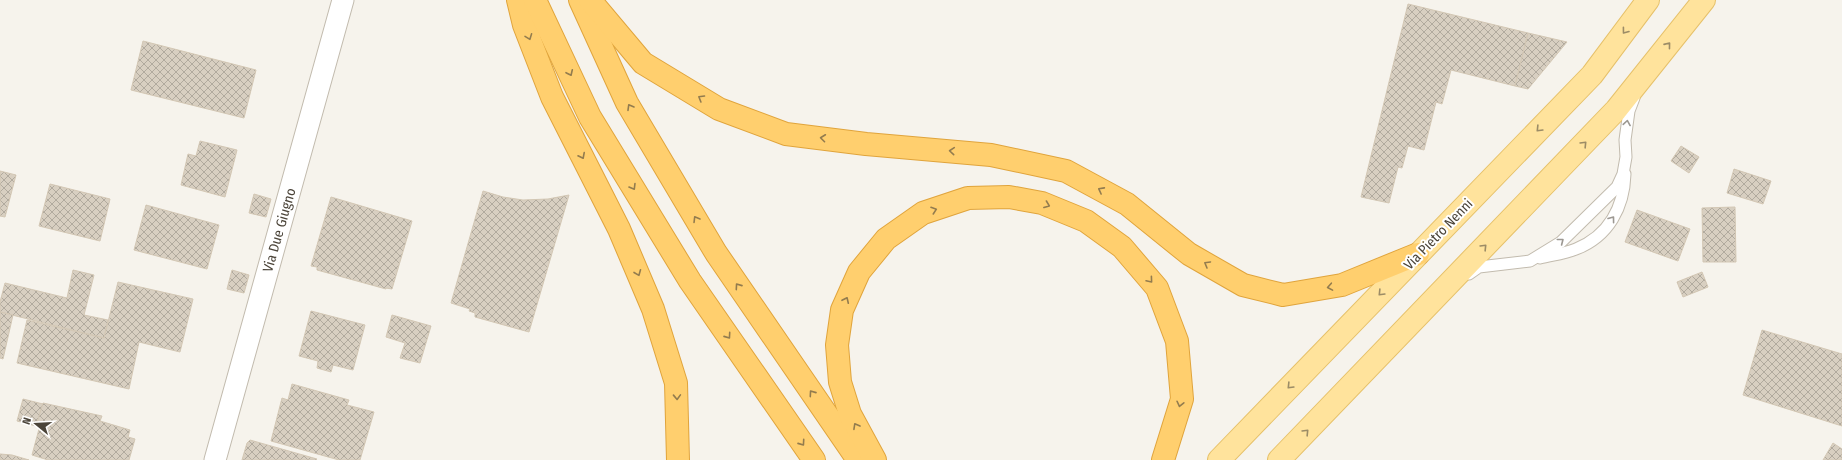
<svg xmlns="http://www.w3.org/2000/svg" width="1842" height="460" font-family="'Fira Sans Condensed',sans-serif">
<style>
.building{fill:url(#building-cross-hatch);stroke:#d3c7b4}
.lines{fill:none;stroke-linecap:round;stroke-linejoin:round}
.lane-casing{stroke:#c2bbae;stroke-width:13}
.street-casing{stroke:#c2bbae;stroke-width:23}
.primary-casing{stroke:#e6c16a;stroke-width:24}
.highway-casing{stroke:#e0a43c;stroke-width:24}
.lane{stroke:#fff;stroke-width:11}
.street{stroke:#fff;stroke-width:21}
.primary{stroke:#ffe39c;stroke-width:22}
.highway{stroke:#ffcf6e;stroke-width:22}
.oneway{stroke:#9c8c66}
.oneway2{stroke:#937c4e}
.oneway3{stroke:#9c9892}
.labels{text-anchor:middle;stroke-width:4;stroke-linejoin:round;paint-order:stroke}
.street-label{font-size:14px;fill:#4b4439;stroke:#fff}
</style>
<defs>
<pattern id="building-cross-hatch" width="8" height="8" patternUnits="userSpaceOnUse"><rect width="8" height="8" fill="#d8cfc1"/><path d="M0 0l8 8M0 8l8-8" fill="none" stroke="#b1aa9e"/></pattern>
</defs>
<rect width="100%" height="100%" fill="#f6f3ec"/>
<!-- building -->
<g class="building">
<polygon points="1408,4 1528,33 1515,86 1451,70 1442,104 1436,102 1424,150 1408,146 1402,168 1398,167 1389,203 1361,197"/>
<polygon points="1528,33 1567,42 1528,89 1515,86"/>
<polygon points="143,41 256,70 244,118 131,90"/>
<polygon points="200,141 237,150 225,197 181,185 188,154 196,156"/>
<polygon points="1681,146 1699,157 1689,173 1671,161"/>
<polygon points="1734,169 1771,181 1763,204 1727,193"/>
<polygon points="0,171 16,175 5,217 0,216"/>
<polygon points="50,184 110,199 100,241 39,226"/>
<polygon points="483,191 503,197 523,200 548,199 569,195 529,332 475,317 475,313 469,311 470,309 451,303"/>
<polygon points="254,194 271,199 266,217 249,213"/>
<polygon points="331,197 412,221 392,289 386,288 386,289 317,270 317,267 311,266"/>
<polygon points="146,205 219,225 207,269 134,250"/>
<polygon points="1735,207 1736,262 1703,262 1702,208"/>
<polygon points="1637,210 1690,229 1678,261 1625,242"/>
<polygon points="73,270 94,275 84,315 108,320 104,338 0,312 0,302 5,283 67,298"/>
<polygon points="232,270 249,275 244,293 227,289"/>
<polygon points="1702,272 1708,287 1683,297 1677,282"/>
<polygon points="118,282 193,299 180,352 139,342 129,389 17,363 27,320 104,338"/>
<polygon points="311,311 365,325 353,370 333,365 331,372 317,368 318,361 299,356"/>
<polygon points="0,312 13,315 3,359 0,358"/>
<polygon points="392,315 431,326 420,363 400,358 405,343 386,337"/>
<polygon points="1762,330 1842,354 1842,426 1743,395"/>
<polygon points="292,384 349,400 347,405 374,412 360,460 339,460 271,441 282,398 288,400"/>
<polygon points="23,399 43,404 36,426 17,421"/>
<polygon points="43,403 102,416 100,421 130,430 128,437 135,439 129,460 48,460 32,455 39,429 36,426"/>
<polygon points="250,440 317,459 316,460 242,460 247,443"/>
<polygon points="1833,443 1842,449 1842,460 1823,460"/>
<polygon points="0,454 12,455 29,460 0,460"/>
</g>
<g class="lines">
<defs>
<g id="lane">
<path d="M1540 258C1552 255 1564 254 1576 249 1609 236 1624 207 1625 174"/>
<polyline points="1469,274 1479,267 1530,261 1561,242 1617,187 1623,174 1626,157 1625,140 1629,111 1634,98"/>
</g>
<polyline id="street" points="215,460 343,0"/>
<g id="primary">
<polyline points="1219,460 1592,75 1648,0"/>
<polyline points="1279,460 1616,110 1704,0"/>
</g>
<g id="highway">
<polyline points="518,0 524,25 552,97 619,229 653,309 676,383 678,460"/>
<polyline points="535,0 590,117 690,281 814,460"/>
<polyline points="580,0 627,103 716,253 858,460"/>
<polyline points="590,0 643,63 719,109 786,134 866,144 991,155 1066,171 1127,204 1189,254 1243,285 1283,295 1342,285 1418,254"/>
<polyline points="875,460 850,414 840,382 837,345 842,310 859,272 886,239 923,213 968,198 1009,197 1042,203 1086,221 1122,247 1157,288 1177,341 1182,399 1163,460"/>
</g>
</defs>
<!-- lane casing -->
<use href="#lane" class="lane-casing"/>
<!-- street casing -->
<use href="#street" class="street-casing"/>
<!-- primary casing -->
<use href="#primary" class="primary-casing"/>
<!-- highway casing -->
<use href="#highway" class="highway-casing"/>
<!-- lane -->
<use href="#lane" class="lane"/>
<!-- street -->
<use href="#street" class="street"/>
<!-- primary -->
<use href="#primary" class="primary"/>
<!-- highway -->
<use href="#highway" class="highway"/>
</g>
<!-- one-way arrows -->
<defs><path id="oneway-chevron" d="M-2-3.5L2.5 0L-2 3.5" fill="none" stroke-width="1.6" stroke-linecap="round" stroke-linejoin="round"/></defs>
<g class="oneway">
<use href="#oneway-chevron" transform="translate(1625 31) rotate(127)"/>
<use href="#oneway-chevron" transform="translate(1668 45) rotate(-51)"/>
<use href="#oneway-chevron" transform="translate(1539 129) rotate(134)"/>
<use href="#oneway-chevron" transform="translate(1584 144) rotate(-46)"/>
<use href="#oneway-chevron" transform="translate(1484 247) rotate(-46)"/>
<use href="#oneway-chevron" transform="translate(1381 293) rotate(134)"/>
<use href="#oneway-chevron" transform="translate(1290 386) rotate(134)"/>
<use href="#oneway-chevron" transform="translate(1306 432) rotate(-46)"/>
</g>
<g class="oneway2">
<use href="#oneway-chevron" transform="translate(529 37) rotate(69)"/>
<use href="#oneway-chevron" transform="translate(570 73) rotate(65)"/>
<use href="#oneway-chevron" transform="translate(701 98) rotate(-149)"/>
<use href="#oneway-chevron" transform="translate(630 107) rotate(-120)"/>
<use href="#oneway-chevron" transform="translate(823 138) rotate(-173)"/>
<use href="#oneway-chevron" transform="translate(952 151) rotate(-175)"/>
<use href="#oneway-chevron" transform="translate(582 156) rotate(63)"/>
<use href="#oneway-chevron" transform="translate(633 187) rotate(59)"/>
<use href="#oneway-chevron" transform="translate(1101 190) rotate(-152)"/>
<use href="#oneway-chevron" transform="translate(1047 205) rotate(21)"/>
<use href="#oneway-chevron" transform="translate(934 210) rotate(-19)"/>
<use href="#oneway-chevron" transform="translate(696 219) rotate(-121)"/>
<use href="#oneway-chevron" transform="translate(1207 264) rotate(-150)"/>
<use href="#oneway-chevron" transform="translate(638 273) rotate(68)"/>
<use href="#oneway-chevron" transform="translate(1150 280) rotate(50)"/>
<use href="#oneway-chevron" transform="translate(738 286) rotate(-125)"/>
<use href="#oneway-chevron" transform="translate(1330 287) rotate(170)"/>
<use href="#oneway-chevron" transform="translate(846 300) rotate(-65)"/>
<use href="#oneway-chevron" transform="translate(728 336) rotate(55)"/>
<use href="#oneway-chevron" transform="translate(812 393) rotate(-125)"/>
<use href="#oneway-chevron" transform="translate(677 397) rotate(88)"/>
<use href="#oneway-chevron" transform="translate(1180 404) rotate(103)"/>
<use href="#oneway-chevron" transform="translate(856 426) rotate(-119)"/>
<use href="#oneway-chevron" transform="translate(802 443) rotate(55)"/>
</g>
<g class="oneway3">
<use href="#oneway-chevron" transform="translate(1627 123) rotate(-81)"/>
<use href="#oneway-chevron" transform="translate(1612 219) rotate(-53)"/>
<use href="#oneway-chevron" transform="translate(1561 241) rotate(-38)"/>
</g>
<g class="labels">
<!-- street labels -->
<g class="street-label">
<text transform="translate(279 230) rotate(-74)" y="5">Via Due Giugno</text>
<text transform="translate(1438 234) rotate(-46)" y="5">Via Pietro Nenni</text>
</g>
</g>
<!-- north arrow -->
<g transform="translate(36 424) rotate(288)" stroke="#ffffff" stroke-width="3" paint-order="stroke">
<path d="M0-3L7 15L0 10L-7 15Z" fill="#4b4439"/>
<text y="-6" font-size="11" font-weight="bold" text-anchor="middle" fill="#4b4439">N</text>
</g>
</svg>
